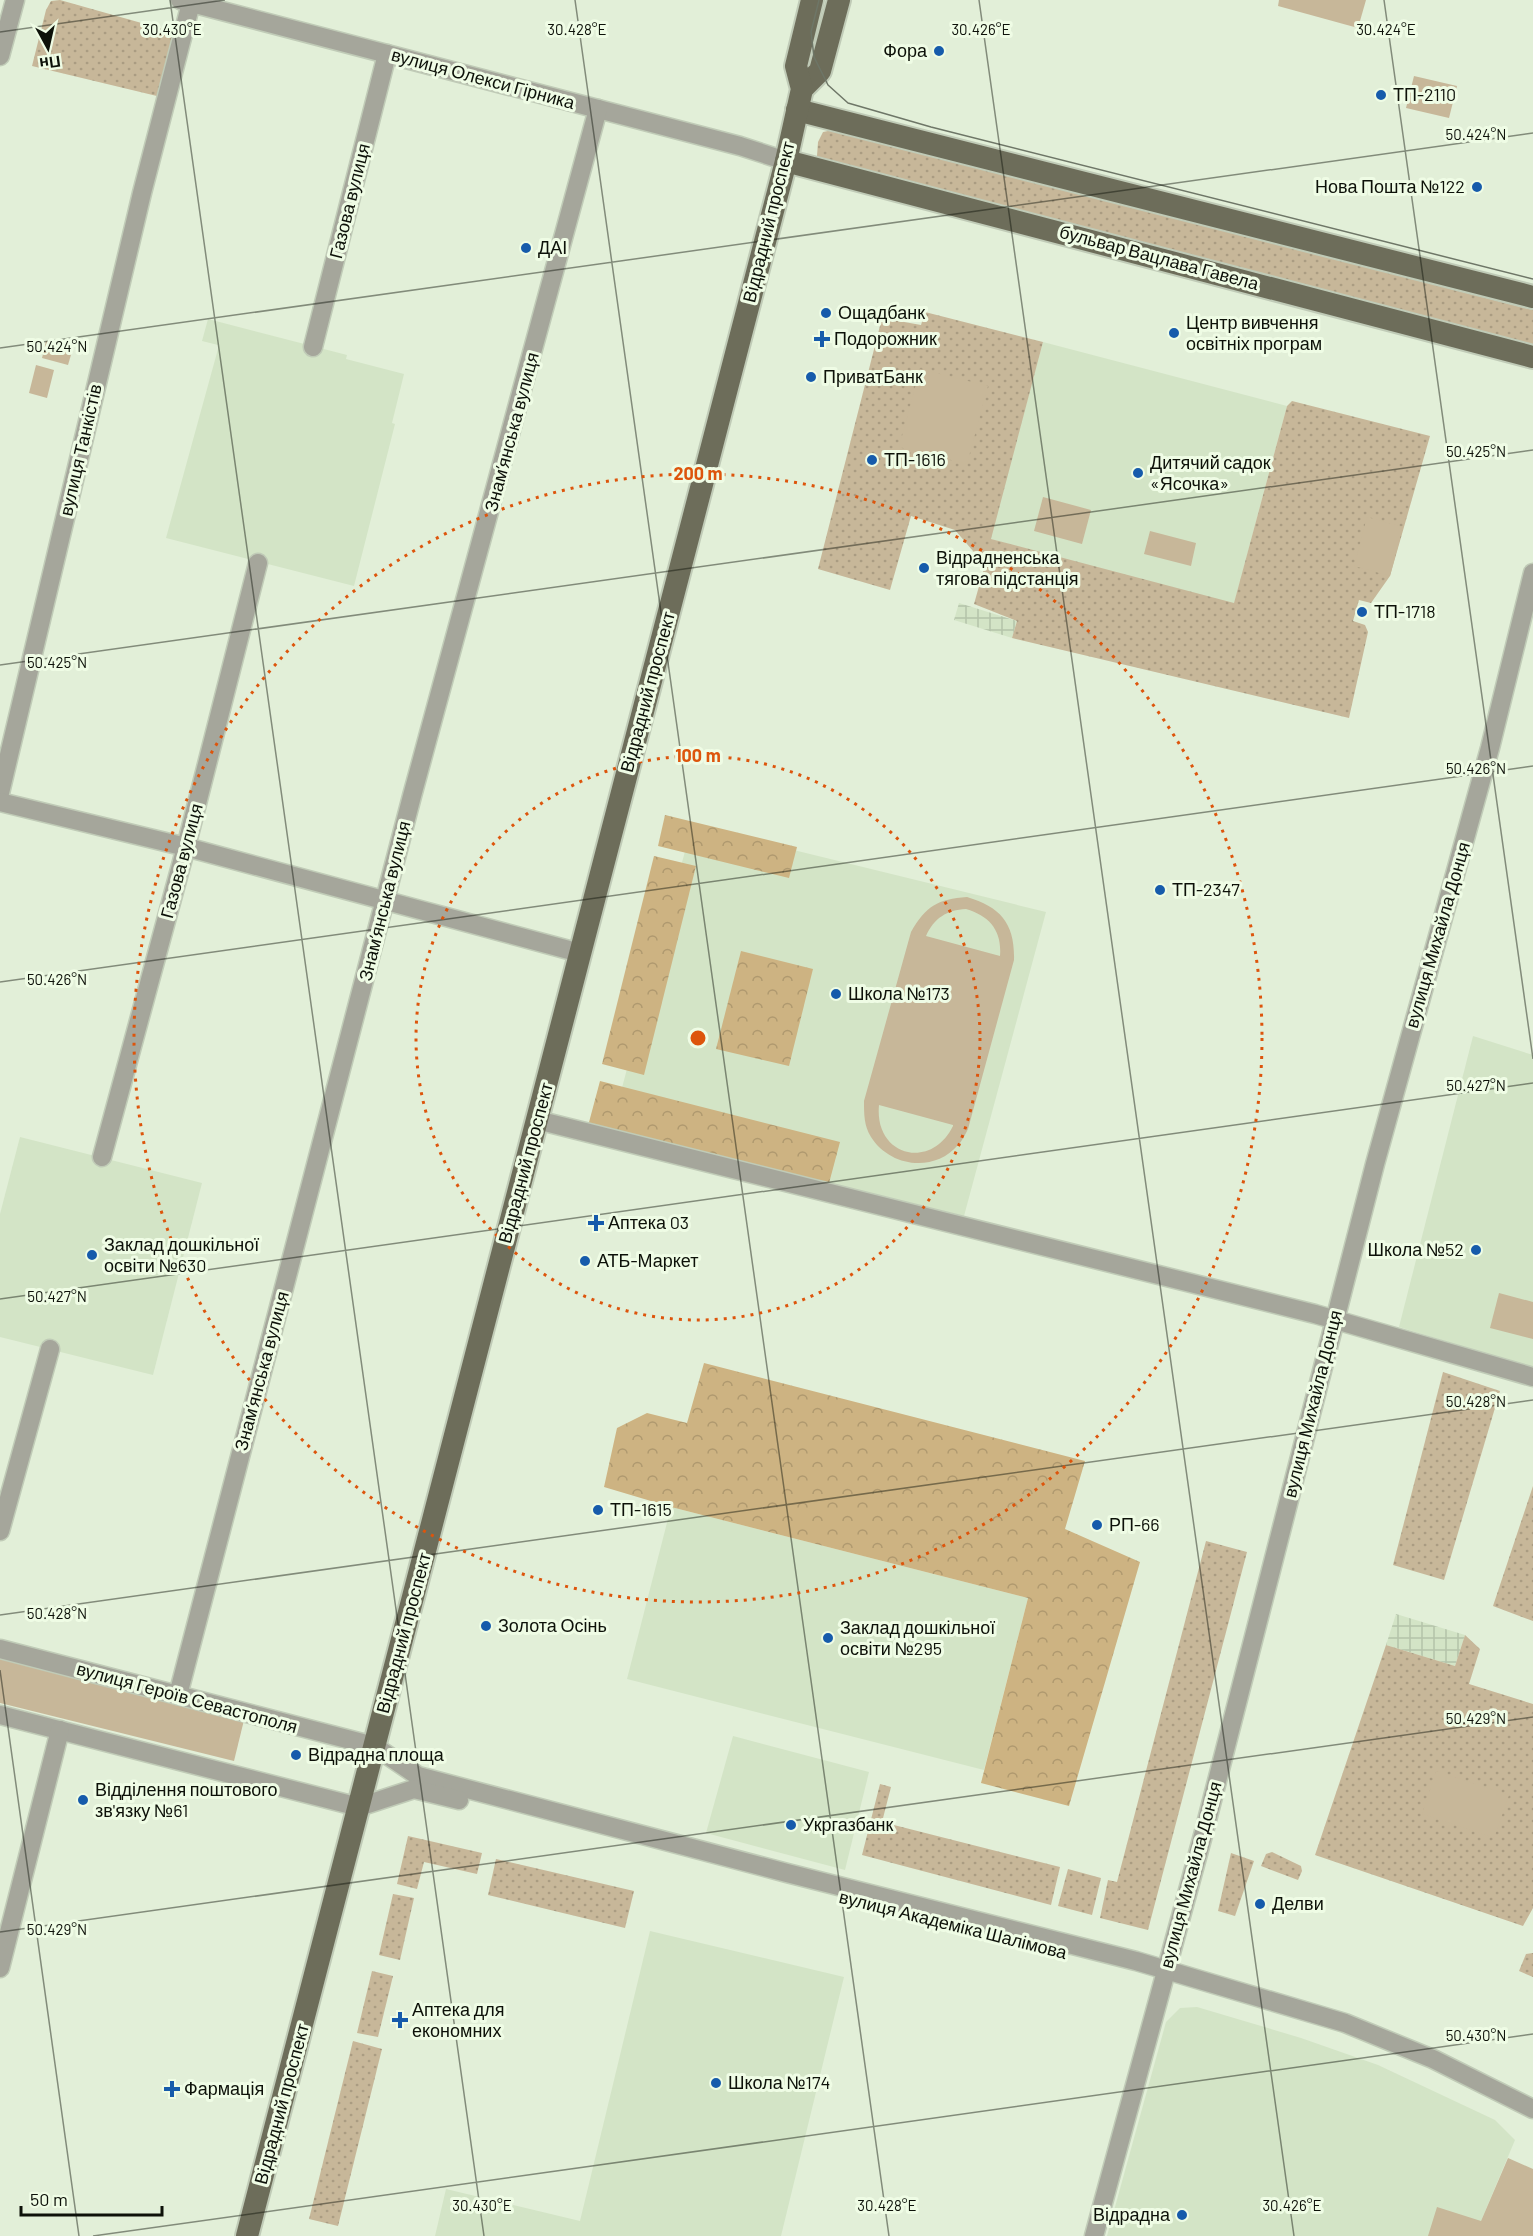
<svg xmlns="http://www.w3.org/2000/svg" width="1533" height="2236" font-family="Barlow,sans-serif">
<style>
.built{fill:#d3e4c6}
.industrial{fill:url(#industrial-grid)}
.grass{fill:url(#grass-dots)}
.forest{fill:url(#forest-crowns)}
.park{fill:#c7b799;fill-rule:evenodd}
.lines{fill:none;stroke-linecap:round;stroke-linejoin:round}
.minor-casing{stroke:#c0cbb7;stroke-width:21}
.major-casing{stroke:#c0cbb7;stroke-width:26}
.minor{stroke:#a5a69b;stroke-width:18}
.major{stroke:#6d6d5a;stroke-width:22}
.tram{stroke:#6e7667;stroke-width:1.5}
.ticks{fill:none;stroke:#0d1109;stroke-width:1.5;stroke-opacity:0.45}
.ring{fill:none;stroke:#dd550c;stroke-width:3;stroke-dasharray:3 6}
.poi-dot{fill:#165bab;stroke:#effce5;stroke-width:2}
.labels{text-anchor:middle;stroke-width:6;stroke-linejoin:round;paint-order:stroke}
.poi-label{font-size:18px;fill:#0d1109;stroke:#effce5;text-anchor:start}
.street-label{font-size:18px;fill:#0d1109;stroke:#effce5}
.ticks-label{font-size:15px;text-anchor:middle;fill:#0d1109;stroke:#effce5;stroke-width:6;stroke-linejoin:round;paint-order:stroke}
.centre{fill:#dd550c;stroke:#effce5;stroke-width:3}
.ring-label{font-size:18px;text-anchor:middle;font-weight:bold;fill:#dd550c;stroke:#effce5;stroke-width:6;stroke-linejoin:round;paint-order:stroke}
</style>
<defs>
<pattern id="industrial-grid" width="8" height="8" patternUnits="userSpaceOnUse" patternTransform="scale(1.5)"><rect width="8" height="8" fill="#d3e4c6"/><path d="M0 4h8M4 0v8" fill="none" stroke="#b4c3a9"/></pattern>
<pattern id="grass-dots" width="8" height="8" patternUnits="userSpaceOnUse" patternTransform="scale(1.5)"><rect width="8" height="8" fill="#c7b799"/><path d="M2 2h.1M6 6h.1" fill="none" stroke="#aa9c82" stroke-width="1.8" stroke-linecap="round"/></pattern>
<pattern id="forest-crowns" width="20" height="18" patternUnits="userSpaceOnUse" patternTransform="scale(1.5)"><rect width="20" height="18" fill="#cdb382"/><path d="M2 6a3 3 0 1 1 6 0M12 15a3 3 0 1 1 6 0" fill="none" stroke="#af996f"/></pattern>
</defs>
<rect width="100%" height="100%" fill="#e2efd8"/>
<!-- built -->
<g class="built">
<polygon points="208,319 347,355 346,359 404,374 392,423 395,424 354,586 166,538 218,349 218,345 202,341"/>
<polygon points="1043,342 1287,406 1234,604 990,539"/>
<polygon points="692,825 1046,912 964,1216 611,1129"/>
<polygon points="1473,1036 1533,1055 1533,1368 1399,1327"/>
<polygon points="20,1137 202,1183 153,1375 0,1337 0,1214"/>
<polygon points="671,1507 1028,1598 984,1770 627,1679"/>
<polygon points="733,1736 869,1772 845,1870 706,1833"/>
<polygon points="650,1931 844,1977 781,2236 435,2236 446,2189 580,2221"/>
<polygon points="1197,2007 1301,2038 1378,2065 1495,2120 1515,2140 1481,2221 1429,2236 1107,2236 1166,2022 1180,2008"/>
</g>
<!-- industrial -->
<g class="industrial">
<polygon points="959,603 1017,621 1012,638 954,620"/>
<polygon points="1396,1614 1465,1635 1455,1666 1386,1645"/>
</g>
<!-- grass -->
<g class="grass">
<polygon points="60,0 177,33 161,97 32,66 46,10 51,1"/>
<polygon points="833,130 1533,310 1533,347 823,164 817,156 818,142 823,132"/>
<polygon points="925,312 1043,342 991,539 1234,603 1287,406 1292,401 1430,436 1390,576 1371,603 1359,600 1353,621 1365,625 1368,632 1349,718 1012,638 1017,621 974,604 985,565 955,530 911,516 890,590 818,569 882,318 921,325"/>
<polygon points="1443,1372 1500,1391 1444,1580 1393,1565"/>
<polygon points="1533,1486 1533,1621 1493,1606"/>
<polygon points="1206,1541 1247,1552 1148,1930 1100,1918 1108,1880 1117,1882"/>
<polygon points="1465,1635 1480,1649 1469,1684 1533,1704 1533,1908 1523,1926 1315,1855 1386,1645 1455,1666"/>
<polygon points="880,1784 891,1787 882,1822 1060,1867 1051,1905 862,1855"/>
<polygon points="408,1836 482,1853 477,1874 424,1862 417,1889 397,1884"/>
<polygon points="1272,1852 1301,1866 1302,1871 1298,1880 1261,1866 1266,1854"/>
<polygon points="1231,1853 1254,1861 1235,1916 1218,1911"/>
<polygon points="496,1859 634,1891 625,1928 488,1895"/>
<polygon points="1068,1869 1101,1878 1092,1915 1058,1906"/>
<polygon points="393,1894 414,1898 400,1960 379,1955"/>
<polygon points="1533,1953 1533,1977 1519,1971 1526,1954"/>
<polygon points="372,1971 393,1976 378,2037 357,2033"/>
<polygon points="353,2041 382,2049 338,2226 309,2219"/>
</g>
<!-- forest -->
<g class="forest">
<polygon points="665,815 797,847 789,878 658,846"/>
<polygon points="654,856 696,866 644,1075 602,1064"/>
<polygon points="741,951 813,969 789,1066 716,1049"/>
<polygon points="600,1081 840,1142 828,1187 588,1126"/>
<polygon points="704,1363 1085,1461 1065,1529 1140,1562 1069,1806 981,1783 1028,1598 671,1507 604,1487 617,1428 647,1413 687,1423"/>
</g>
<!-- park -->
<g class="park">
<polygon points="1279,0 1366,0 1358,28 1278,6"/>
<polygon points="1414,76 1457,86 1449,118 1406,108"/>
<polygon points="46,341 73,348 68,365 42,358"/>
<polygon points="36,365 54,370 47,398 29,393"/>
<polygon points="920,369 988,386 967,464 899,447"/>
<polygon points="1043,497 1091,510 1082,544 1034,531"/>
<polygon points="1367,517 1403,527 1390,576 1354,566"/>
<polygon points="1150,531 1196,543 1191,566 1144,554"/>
<path d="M967 897C1001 907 1015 924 1014 960L968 1129C965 1135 962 1141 958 1145 934 1173 890 1167 871 1137 864 1126 864 1114 864 1101L911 932C926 906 938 899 967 897ZM966 909C990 916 1002 931 1000 956L926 936C934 918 947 910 966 909ZM879 1105 953 1125V1126C931 1171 874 1156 879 1105Z"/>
<polygon points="1499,1293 1533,1302 1533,1339 1490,1328"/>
<polygon points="0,1654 245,1716 234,1761 0,1703"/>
<polygon points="1436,1771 1509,1795 1494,1838 1422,1814"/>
<polygon points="1508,2158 1533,2169 1533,2236 1428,2236 1437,2207 1481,2221"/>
</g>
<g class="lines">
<defs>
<g id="minor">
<polyline points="180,0 740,146 786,161"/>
<polyline points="0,56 15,0"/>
<polyline points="313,347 387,54"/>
<polyline points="0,793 142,193 191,3"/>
<polyline points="0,802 186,847 580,953"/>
<polyline points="537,1120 1315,1314 1533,1377"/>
<polyline points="102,1157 186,847 258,563"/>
<polyline points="0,1531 50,1349"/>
<polyline points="0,1649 374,1746 418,1776 787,1873 1136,1961 1345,2023 1433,2059 1533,2109"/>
<polyline points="178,1695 412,796 598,109"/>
<polyline points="0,1715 359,1807 414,1789 459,1800"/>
<polyline points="0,1968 60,1730"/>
<polyline points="1094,2236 1205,1828 1375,1164 1490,748 1533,573"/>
</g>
<g id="major">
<polyline points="802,89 820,71 839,0"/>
<polyline points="797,110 1533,297"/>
<polyline points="786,161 1533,357"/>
<polyline points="247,2236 786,161 802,89 796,66 812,0"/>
</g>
</defs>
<!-- minor casing -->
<use href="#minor" class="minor-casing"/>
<!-- major casing -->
<use href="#major" class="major-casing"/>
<!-- minor -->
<use href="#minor" class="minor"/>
<!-- major -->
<use href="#major" class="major"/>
<!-- tram -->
<polyline class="tram" points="819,0 811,32 814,57 828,85 848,103 931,127 1533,279"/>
</g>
<!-- ticks -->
<path class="ticks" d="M170 0 484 2236M575 0 889 2236M979 0 1294 2236M1384 0 1533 1059M0 32 225 0M0 348 1533 133M0 665 1533 450M0 982 1533 766M0 1299 1533 1083M0 1615 1533 1400M0 1670 79 2236M0 1932 1533 1717M93 2236 1533 2034"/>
<!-- distance rings -->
<g class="ring">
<circle cx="698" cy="1038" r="282"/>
<circle cx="698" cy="1038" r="564"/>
</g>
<!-- markers -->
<g class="poi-dot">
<circle cx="939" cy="51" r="6"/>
<circle cx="1381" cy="95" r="6"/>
<circle cx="1477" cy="187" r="6"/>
<circle cx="526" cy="248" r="6"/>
<circle cx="826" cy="313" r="6"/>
<circle cx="1174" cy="333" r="6"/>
<path d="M819 330h6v6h6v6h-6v6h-6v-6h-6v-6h6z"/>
<circle cx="811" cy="377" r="6"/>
<circle cx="872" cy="460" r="6"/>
<circle cx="1138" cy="473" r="6"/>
<circle cx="924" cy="568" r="6"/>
<circle cx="1362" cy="612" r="6"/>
<circle cx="1160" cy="890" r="6"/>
<circle cx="836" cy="994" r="6"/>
<path d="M593 1214h6v6h6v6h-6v6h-6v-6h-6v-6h6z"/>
<circle cx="1476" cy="1250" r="6"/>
<circle cx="92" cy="1255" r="6"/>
<circle cx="585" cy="1261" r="6"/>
<circle cx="598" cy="1510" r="6"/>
<circle cx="1097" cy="1525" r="6"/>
<circle cx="486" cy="1626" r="6"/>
<circle cx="828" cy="1638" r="6"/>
<circle cx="296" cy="1755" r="6"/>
<circle cx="83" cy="1800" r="6"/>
<circle cx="791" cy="1825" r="6"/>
<circle cx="1260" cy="1904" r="6"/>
<path d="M397 2011h6v6h6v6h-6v6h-6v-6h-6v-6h6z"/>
<circle cx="716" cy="2083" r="6"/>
<path d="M169 2080h6v6h6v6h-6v6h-6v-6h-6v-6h6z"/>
<circle cx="1182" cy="2215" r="6"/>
</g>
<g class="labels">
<!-- poi labels -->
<g class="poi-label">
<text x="927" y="57" text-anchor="end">Фора</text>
<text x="1393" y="101">ТП-2110</text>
<text x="1465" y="193" text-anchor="end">Нова Пошта №122</text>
<text x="538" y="254">ДАІ</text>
<text x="838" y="319">Ощадбанк</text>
<text x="1186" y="329">Центр вивчення<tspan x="1186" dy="21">освітніх програм</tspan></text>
<text x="834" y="345">Подорожник</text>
<text x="823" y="383">ПриватБанк</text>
<text x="884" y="466">ТП-1616</text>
<text x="1150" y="469">Дитячий садок<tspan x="1150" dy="21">«Ясочка»</tspan></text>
<text x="936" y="564">Відрадненська<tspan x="936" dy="21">тягова підстанція</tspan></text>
<text x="1374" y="618">ТП-1718</text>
<text x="1172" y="896">ТП-2347</text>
<text x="848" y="1000">Школа №173</text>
<text x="608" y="1229">Аптека 03</text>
<text x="104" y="1251">Заклад дошкільної<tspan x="104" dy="21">освіти №630</tspan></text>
<text x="1464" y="1256" text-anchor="end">Школа №52</text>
<text x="597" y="1267">АТБ-Маркет</text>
<text x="610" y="1516">ТП-1615</text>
<text x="1109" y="1531">РП-66</text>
<text x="498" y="1632">Золота Осінь</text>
<text x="840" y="1634">Заклад дошкільної<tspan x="840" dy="21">освіти №295</tspan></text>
<text x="308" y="1761">Відрадна площа</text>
<text x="95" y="1796">Відділення поштового<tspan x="95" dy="21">зв'язку №61</tspan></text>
<text x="803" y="1831">Укргазбанк</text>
<text x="1272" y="1910">Делви</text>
<text x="412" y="2016">Аптека для<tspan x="412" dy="21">економних</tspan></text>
<text x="728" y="2089">Школа №174</text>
<text x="184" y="2095">Фармація</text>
<text x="1170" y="2221" text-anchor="end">Відрадна</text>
</g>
<!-- street labels -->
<g class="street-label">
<text transform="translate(483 79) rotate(15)" y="6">вулиця Олекси Гірника</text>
<text transform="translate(350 201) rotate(-76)" y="6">Газова вулиця</text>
<text transform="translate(769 222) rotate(-76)" y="6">Відрадний проспект</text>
<text transform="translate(1159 258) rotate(15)" y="6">бульвар Вацлава Гавела</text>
<text transform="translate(512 432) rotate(-75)" y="6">Знамʼянська вулиця</text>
<text transform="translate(81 450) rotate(-77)" y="6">вулиця Танкістів</text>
<text transform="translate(648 692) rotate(-75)" y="6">Відрадний проспект</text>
<text transform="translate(182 861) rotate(-75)" y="6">Газова вулиця</text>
<text transform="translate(385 901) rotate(-76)" y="6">Знамʼянська вулиця</text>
<text transform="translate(1438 935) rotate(-74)" y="6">вулиця Михайла Донця</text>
<text transform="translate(526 1163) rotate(-75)" y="6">Відрадний проспект</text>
<text transform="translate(262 1371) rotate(-75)" y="6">Знамʼянська вулиця</text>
<text transform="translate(1313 1404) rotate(-76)" y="6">вулиця Михайла Донця</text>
<text transform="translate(404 1633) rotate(-75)" y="6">Відрадний проспект</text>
<text transform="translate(187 1698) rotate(15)" y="6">вулиця Героїв Севастополя</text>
<text transform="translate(1191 1875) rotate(-75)" y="6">вулиця Михайла Донця</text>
<text transform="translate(953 1925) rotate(14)" y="6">вулиця Академіка Шалімова</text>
<text transform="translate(282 2104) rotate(-75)" y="6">Відрадний проспект</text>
</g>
</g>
<g class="ticks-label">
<text x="172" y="35">30.430°E</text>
<text x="577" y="35">30.428°E</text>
<text x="981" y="35">30.426°E</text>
<text x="1386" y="35">30.424°E</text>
<text x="1476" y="140">50.424°N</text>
<text x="57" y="352">50.424°N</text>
<text x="1476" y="457">50.425°N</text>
<text x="57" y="668">50.425°N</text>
<text x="1476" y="774">50.426°N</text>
<text x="57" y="985">50.426°N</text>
<text x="1476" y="1091">50.427°N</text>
<text x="57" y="1302">50.427°N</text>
<text x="1476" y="1407">50.428°N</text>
<text x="57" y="1619">50.428°N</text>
<text x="1476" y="1724">50.429°N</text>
<text x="57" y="1935">50.429°N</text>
<text x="1476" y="2041">50.430°N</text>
<text x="482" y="2211">30.430°E</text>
<text x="887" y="2211">30.428°E</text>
<text x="1292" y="2211">30.426°E</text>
</g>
<circle cx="698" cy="1038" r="9" class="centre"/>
<g class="ring-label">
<text x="698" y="480">200 m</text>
<text x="698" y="762">100 m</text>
</g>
<!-- north arrow -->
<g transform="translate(48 48) rotate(172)" stroke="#effce5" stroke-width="4.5" paint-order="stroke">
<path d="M0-4.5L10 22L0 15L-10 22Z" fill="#0d1109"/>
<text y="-9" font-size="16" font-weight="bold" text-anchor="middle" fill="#0d1109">Пн</text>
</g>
<!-- scale -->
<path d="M21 2206v9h141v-9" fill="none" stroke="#0d1109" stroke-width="3"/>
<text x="30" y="2206" font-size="18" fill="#0d1109" stroke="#effce5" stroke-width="4.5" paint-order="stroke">50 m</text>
</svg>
